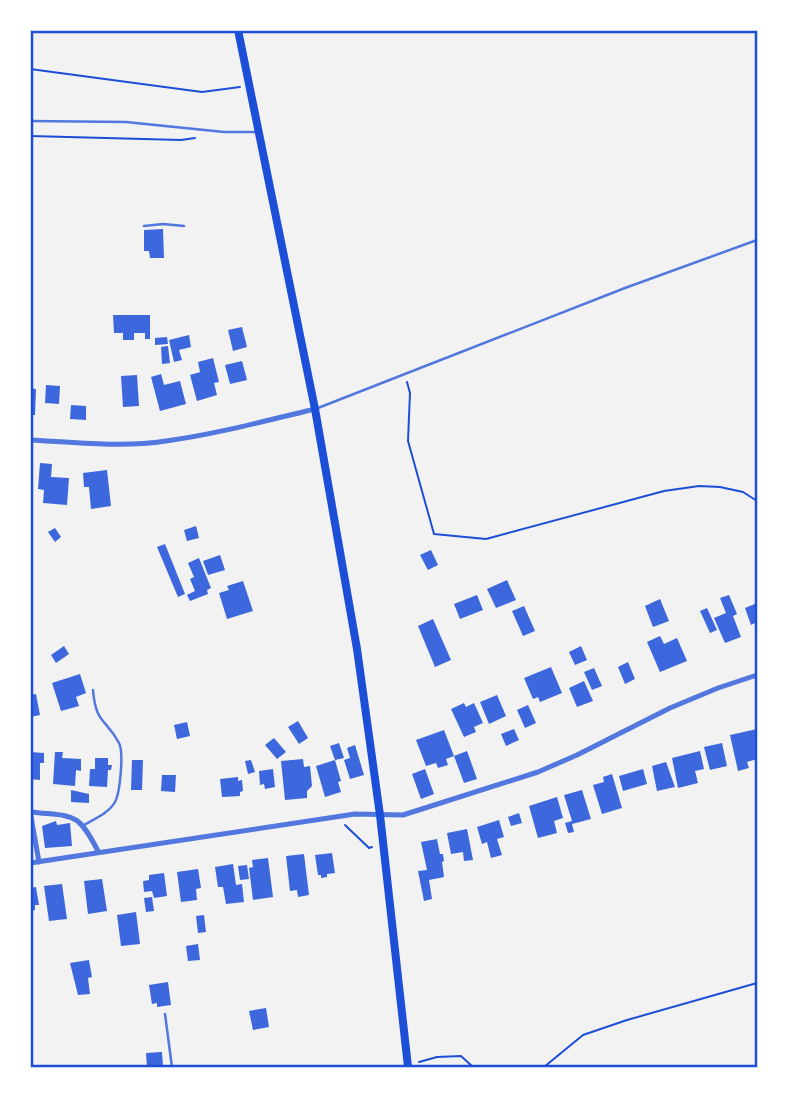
<svg xmlns="http://www.w3.org/2000/svg" width="787" height="1097" font-family="Commissioner,sans-serif">
<style>
.building{fill:#3d67dc}
.lines{fill:none;stroke-linecap:round;stroke-linejoin:round}
.path{stroke:#1d4ed8;stroke-width:2}
.service{stroke:#5277de;stroke-width:2.5}
.minor{stroke:#5277de;stroke-width:5}
.secondary{stroke:#1d4ed8;stroke-width:8}
.neatline{fill:none;stroke:#1d4ed8;stroke-width:2.5}
</style>
<rect width="100%" height="100%" fill="#f2f2f2"/>
<!-- building -->
<g class="building">
<polygon points="163,229 164,258 150,258 149,251 144,251 144,230"/>
<polygon points="113,315 150,315 150,339 145,339 145,333 134,333 134,340 123,340 123,333 114,333"/>
<polygon points="242,327 247,347 233,351 228,330"/>
<polygon points="189,335 191,347 179,350 182,360 174,362 169,340"/>
<polygon points="167,337 168,344 155,345 155,338"/>
<polygon points="168,346 170,363 162,364 161,347"/>
<polygon points="213,358 219,382 214,383 217,395 197,401 190,375 200,372 198,362"/>
<polygon points="242,361 247,380 230,384 225,365"/>
<polygon points="161,374 164,385 180,381 186,404 160,411 151,377"/>
<polygon points="137,375 139,406 123,407 121,376"/>
<polygon points="46,385 60,386 59,404 45,403"/>
<polygon points="30,388 36,389 35,415 30,415"/>
<polygon points="71,405 86,406 86,420 70,419"/>
<polygon points="40,463 52,464 51,477 69,478 67,505 43,503 44,490 38,489"/>
<polygon points="107,470 111,506 91,509 89,487 84,487 83,473"/>
<polygon points="196,526 199,538 187,541 184,530"/>
<polygon points="55,528 61,537 55,542 48,532"/>
<polygon points="165,544 185,594 178,597 157,547"/>
<polygon points="431,550 438,565 428,570 420,555"/>
<polygon points="220,555 225,570 208,575 203,561"/>
<polygon points="199,558 211,588 207,590 208,594 190,601 187,595 195,591 190,579 194,577 188,563"/>
<polygon points="507,580 516,600 496,608 487,589"/>
<polygon points="243,581 253,611 227,619 219,593 229,590 227,586"/>
<polygon points="477,595 483,610 460,619 454,604"/>
<polygon points="729,595 737,614 733,616 741,637 725,643 714,618 726,613 720,598"/>
<polygon points="660,599 669,621 653,627 645,606"/>
<polygon points="757,603 757,622 751,625 745,608"/>
<polygon points="524,606 535,631 523,636 512,611"/>
<polygon points="707,608 717,630 710,633 700,611"/>
<polygon points="433,619 451,660 435,667 418,626"/>
<polygon points="660,636 664,644 677,638 687,661 660,672 647,642"/>
<polygon points="64,646 69,654 56,663 51,655"/>
<polygon points="581,646 587,660 575,665 569,652"/>
<polygon points="628,662 635,679 625,684 618,667"/>
<polygon points="551,667 562,693 540,702 538,697 533,699 524,678"/>
<polygon points="594,668 602,686 592,690 584,672"/>
<polygon points="80,674 86,693 76,697 79,706 61,711 52,683"/>
<polygon points="584,681 593,701 577,707 569,688"/>
<polygon points="36,694 40,715 30,717 30,695"/>
<polygon points="497,695 506,716 489,724 480,702"/>
<polygon points="464,703 466,707 474,703 483,723 474,727 476,732 464,737 451,709"/>
<polygon points="528,705 536,723 525,728 517,710"/>
<polygon points="298,721 308,738 299,744 288,727"/>
<polygon points="187,722 190,736 177,739 174,725"/>
<polygon points="514,729 519,740 506,746 501,734"/>
<polygon points="757,729 757,759 747,762 749,768 738,771 730,735"/>
<polygon points="444,730 454,756 446,759 448,765 438,768 436,763 426,766 416,740"/>
<polygon points="274,738 286,752 277,759 265,745"/>
<polygon points="339,743 344,758 335,760 330,746"/>
<polygon points="722,743 727,766 710,770 704,747"/>
<polygon points="355,745 364,775 350,779 344,760 350,758 347,748"/>
<polygon points="467,751 477,779 464,783 454,756"/>
<polygon points="700,751 704,769 695,771 698,783 678,788 672,758"/>
<polygon points="30,752 44,753 44,763 40,763 40,780 30,779"/>
<polygon points="55,752 63,752 62,758 81,759 81,771 76,770 75,786 53,784"/>
<polygon points="95,758 108,758 108,765 112,765 111,770 108,770 107,787 89,786 90,769 95,769"/>
<polygon points="303,759 304,767 310,766 312,786 307,791 307,798 285,800 281,761"/>
<polygon points="132,760 143,760 142,790 131,790"/>
<polygon points="251,760 255,772 248,774 245,761"/>
<polygon points="335,760 341,781 338,782 341,792 325,797 316,766"/>
<polygon points="666,762 675,787 657,791 652,766"/>
<polygon points="273,769 275,787 265,789 264,784 260,785 259,771"/>
<polygon points="425,769 434,794 421,799 412,774"/>
<polygon points="643,769 647,784 623,791 619,776"/>
<polygon points="612,774 622,808 602,814 593,785 604,782 603,777"/>
<polygon points="162,775 176,775 175,792 161,791"/>
<polygon points="238,777 238,781 242,780 243,791 240,792 240,796 222,797 220,779"/>
<polygon points="71,790 89,794 89,803 71,802"/>
<polygon points="582,790 591,819 572,824 574,832 568,833 565,823 572,821 564,795"/>
<polygon points="557,797 563,818 554,821 557,833 538,838 529,806"/>
<polygon points="519,813 522,823 511,826 508,817"/>
<polygon points="499,820 504,837 497,839 502,855 491,858 487,842 482,844 477,827"/>
<polygon points="56,821 57,825 70,823 72,846 45,848 42,826"/>
<polygon points="467,829 473,860 464,861 463,852 451,854 447,833"/>
<polygon points="437,839 440,854 443,854 444,861 442,862 444,877 429,880 432,899 424,901 418,871 427,870 421,842"/>
<polygon points="332,853 335,873 327,874 327,877 321,878 321,875 318,875 315,855"/>
<polygon points="304,854 309,895 298,897 297,890 290,891 286,856"/>
<polygon points="268,858 273,897 253,900 249,868 253,867 252,860"/>
<polygon points="233,864 236,885 242,884 244,902 226,904 223,887 218,887 215,867"/>
<polygon points="247,865 249,879 240,880 238,866"/>
<polygon points="198,869 201,888 196,889 197,900 181,902 177,872"/>
<polygon points="164,873 167,896 154,898 152,891 144,892 143,881 149,880 149,875"/>
<polygon points="102,879 107,911 88,914 84,881"/>
<polygon points="62,884 67,919 49,921 44,886"/>
<polygon points="36,887 39,905 35,905 35,910 30,911 30,888"/>
<polygon points="152,897 154,911 146,912 144,898"/>
<polygon points="136,912 140,944 121,946 117,915"/>
<polygon points="204,915 206,932 198,933 196,916"/>
<polygon points="198,944 200,960 188,961 186,946"/>
<polygon points="89,960 92,977 88,978 90,994 78,995 70,963"/>
<polygon points="168,982 171,1005 157,1007 157,1003 152,1004 149,985"/>
<polygon points="266,1008 269,1027 253,1030 249,1011"/>
<polygon points="162,1052 163,1066 147,1067 146,1053"/>
</g>
<g class="lines">
<!-- path -->
<g class="path">
<polyline points="30,69 202,92 240,87"/>
<polyline points="30,136 181,140 195,138"/>
<polyline points="407,382 410,393 408,441 434,534 486,539 664,491 699,486 720,487 743,492 757,501"/>
<polyline points="345,825 369,848 372,847"/>
<polyline points="419,1062 437,1057 461,1056 473,1067"/>
<polyline points="544,1067 583,1035 627,1020 757,983"/>
</g>
<!-- service -->
<g class="service">
<polyline points="30,121 126,122 224,132 257,132"/>
<polyline points="144,226 163,224 184,226"/>
<polyline points="318,408 625,288 757,240"/>
<path d="M84 825C94 819 109 813 115 802 120 793 124 752 119 743 106 718 96 725 93 690"/>
<polyline points="165,1014 172,1067"/>
</g>
<!-- minor -->
<g class="minor">
<path d="M30 440C74 442 121 448 166 441 216 434 265 421 315 409"/>
<polyline points="30,811 39,862"/>
<path d="M31 812C75 817 77 811 98 851"/>
<polyline points="30,863 355,814 403,815 538,772 577,755 670,708 718,688 757,675"/>
</g>
<!-- secondary -->
<polyline class="secondary" points="238,30 315,409 357,649 380,815 408,1067"/>
</g>
<!-- border -->
<rect width="787" height="1097" fill="none" stroke="#ffffff" stroke-width="63"/>
<rect x="32" y="32" width="724" height="1034" class="neatline"/>
</svg>
